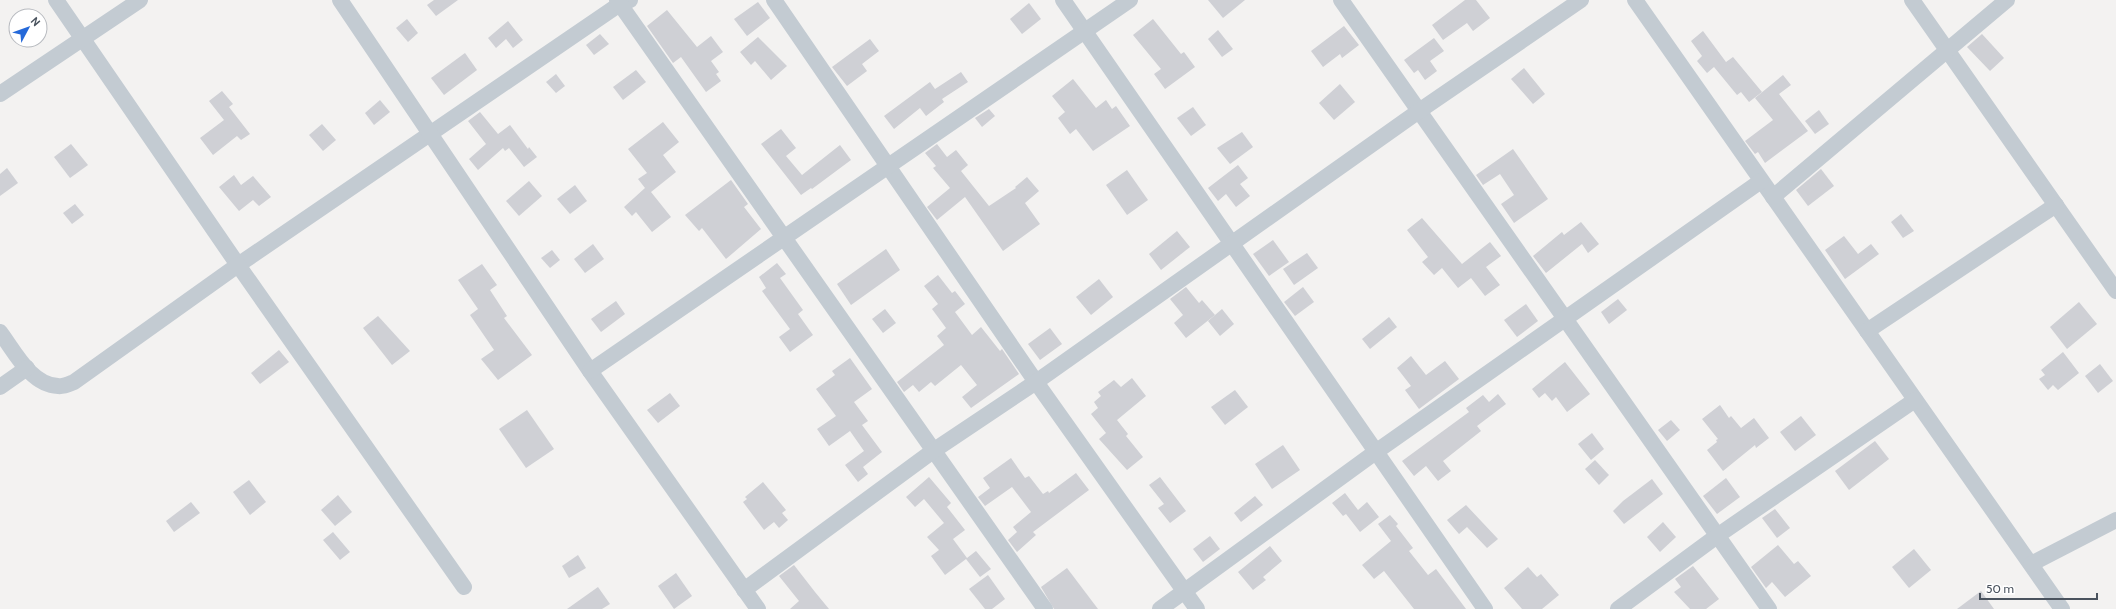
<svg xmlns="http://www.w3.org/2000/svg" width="2116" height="609" font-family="Cabin,sans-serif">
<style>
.building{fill:#cfd0d5}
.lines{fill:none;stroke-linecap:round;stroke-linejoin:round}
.minor{stroke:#c3cbd2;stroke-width:16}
</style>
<rect width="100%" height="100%" fill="#f3f2f1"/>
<!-- building -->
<g class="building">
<polygon points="434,0 458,0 436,16 427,5"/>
<polygon points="1208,0 1245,0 1223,18"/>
<polygon points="1465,0 1476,0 1490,18 1473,31 1467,23 1443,40 1432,25"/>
<polygon points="758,2 770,18 747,36 734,19"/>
<polygon points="1029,3 1041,19 1022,34 1010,19"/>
<polygon points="667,10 697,47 711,36 723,52 711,61 719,72 716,74 721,81 706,92 681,57 673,63 647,26"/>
<polygon points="407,19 418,33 408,42 396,28"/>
<polygon points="1153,19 1181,54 1184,52 1195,67 1165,89 1154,74 1161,69 1133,35"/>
<polygon points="508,21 523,40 513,48 506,39 496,48 488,38"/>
<polygon points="1344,26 1359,45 1342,58 1340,54 1323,67 1311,51"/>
<polygon points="1218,30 1233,49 1222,57 1208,39"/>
<polygon points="1703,31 1726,62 1733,57 1762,92 1749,102 1741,92 1737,95 1714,67 1707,73 1697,61 1702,56 1691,41"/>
<polygon points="600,34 609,44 594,55 586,45"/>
<polygon points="1982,34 2004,58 1990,71 1967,47"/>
<polygon points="758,37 787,66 771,80 755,61 751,65 740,52"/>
<polygon points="1434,38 1444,51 1430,61 1437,71 1425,80 1418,70 1414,73 1404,60"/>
<polygon points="870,39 879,51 862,64 867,71 847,86 832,67"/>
<polygon points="465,53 477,70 444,95 431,78"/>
<polygon points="1524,68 1545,94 1533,104 1511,79"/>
<polygon points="636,70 646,82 623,100 613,87"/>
<polygon points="961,72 968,82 942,99 944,102 926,116 920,108 894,129 884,116 930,82 935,89"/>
<polygon points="556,74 565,86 556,93 546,82"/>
<polygon points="1783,75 1791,85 1779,94 1808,131 1765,163 1758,152 1755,154 1745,141 1773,120 1755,98"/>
<polygon points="1073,79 1096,108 1106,100 1112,109 1116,106 1130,126 1093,151 1076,129 1070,134 1058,118 1065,112 1052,96"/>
<polygon points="1340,84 1355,102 1334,120 1319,103"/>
<polygon points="222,91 233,104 229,107 250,134 241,140 237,136 213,155 200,138 224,120 209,101"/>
<polygon points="380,100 390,112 374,125 365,113"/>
<polygon points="1193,107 1206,125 1191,136 1177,118"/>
<polygon points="989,109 995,116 982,127 975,118"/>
<polygon points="1819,110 1829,124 1815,134 1805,121"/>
<polygon points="480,112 498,134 510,125 528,149 529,147 537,157 524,167 509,148 505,151 503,148 478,170 469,159 486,144 468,121"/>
<polygon points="663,122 679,142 663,155 676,172 651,192 671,217 652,232 636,212 632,216 624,207 645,188 638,179 647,173 628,149"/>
<polygon points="322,124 336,140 323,151 309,135"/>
<polygon points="781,129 796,148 786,156 802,175 840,145 851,160 812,189 811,188 801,195 761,144"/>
<polygon points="1242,132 1253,147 1230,164 1217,148"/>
<polygon points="71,144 88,165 70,178 54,157"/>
<polygon points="937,144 947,157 956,150 968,165 961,171 989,206 1016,188 1015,187 1027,177 1039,191 1025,203 1040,224 1003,251 965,197 937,220 927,207 950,188 933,168 936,166 925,153"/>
<polygon points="1513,149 1548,199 1514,223 1501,204 1514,195 1500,174 1483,185 1476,175"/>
<polygon points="1238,165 1248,178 1240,184 1250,196 1236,207 1226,194 1218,201 1208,188"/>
<polygon points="7,168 18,183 0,196 0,174"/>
<polygon points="1821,169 1834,186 1808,206 1796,190"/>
<polygon points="1127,170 1148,200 1127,215 1106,185"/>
<polygon points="234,175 241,185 253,176 271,197 259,206 253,200 239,211 219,187"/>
<polygon points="731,180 748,204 744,207 761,229 726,259 702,228 699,231 685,215"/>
<polygon points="529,181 542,196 519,216 506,201"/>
<polygon points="575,185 587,201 570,214 557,199"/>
<polygon points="75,204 84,215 72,224 63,213"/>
<polygon points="1901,214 1914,231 1903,238 1891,222"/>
<polygon points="1422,218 1462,264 1490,242 1501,256 1486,267 1500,285 1485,296 1471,278 1458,288 1442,268 1434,275 1422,262 1428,257 1407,230"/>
<polygon points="1581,222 1599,244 1588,253 1582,244 1546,273 1533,256 1562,232 1564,235"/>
<polygon points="1177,231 1190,247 1161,270 1149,254"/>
<polygon points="1844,236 1858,254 1871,244 1879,254 1845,279 1825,250"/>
<polygon points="1273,240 1289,262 1269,276 1253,254"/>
<polygon points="593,244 604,259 585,273 574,259"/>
<polygon points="886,249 900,270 851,305 837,284"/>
<polygon points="552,250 560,260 550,268 541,258"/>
<polygon points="1307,253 1318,268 1294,285 1283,269"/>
<polygon points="777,263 786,274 780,278 803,310 798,314 813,335 790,352 779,337 790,329 762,291 766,288 759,277"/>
<polygon points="482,264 497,285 490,290 507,316 504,318 532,355 498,380 481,359 494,350 470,315 478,309 458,280"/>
<polygon points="938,275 952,293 955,291 965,304 955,312 972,335 981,327 1000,351 1002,349 1019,374 971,408 962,397 977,385 961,365 935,386 931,382 919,392 913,385 904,392 897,382 944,345 937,336 946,328 932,309 938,304 924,286"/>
<polygon points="1099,279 1113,297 1091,315 1076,297"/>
<polygon points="1186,287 1199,303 1202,300 1215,315 1186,338 1174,323 1183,315 1170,299"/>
<polygon points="1303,287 1314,302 1295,316 1284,302"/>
<polygon points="1618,299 1627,310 1609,324 1601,312"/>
<polygon points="616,301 625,314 601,332 591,319"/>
<polygon points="2079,302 2097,324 2067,349 2050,327"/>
<polygon points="1526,304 1538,321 1517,337 1504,320"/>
<polygon points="885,309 896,323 883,333 872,319"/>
<polygon points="1222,309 1234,324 1220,336 1208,321"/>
<polygon points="378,316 410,351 392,365 363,328"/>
<polygon points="1389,317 1397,327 1370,349 1362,339"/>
<polygon points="1050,328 1062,344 1040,360 1028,344"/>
<polygon points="279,350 289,362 260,384 251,373"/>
<polygon points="2063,352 2079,373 2058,390 2053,385 2048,390 2039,379 2045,375 2041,370"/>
<polygon points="1411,356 1426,375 1445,361 1459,379 1419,409 1405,390 1411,386 1397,368"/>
<polygon points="850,358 872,389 854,402 868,421 862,425 882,452 863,467 868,474 858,482 845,465 864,451 850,431 829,446 817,429 836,416 816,389 835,375 832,371"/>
<polygon points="1565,362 1590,394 1567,412 1556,397 1552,401 1545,393 1539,398 1532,389"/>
<polygon points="2100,364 2113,381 2098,393 2085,376"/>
<polygon points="1132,378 1146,396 1117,420 1128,434 1126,436 1143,457 1127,470 1099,439 1106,433 1091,414 1098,408 1094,402 1101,396 1098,392 1114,380 1121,387"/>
<polygon points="1235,390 1248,407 1225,425 1211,407"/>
<polygon points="670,393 680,406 658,423 647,410"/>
<polygon points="1498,394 1506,404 1477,426 1481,431 1443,461 1451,471 1438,481 1426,466 1414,476 1402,461 1469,412 1466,408 1483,395 1489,402"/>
<polygon points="1720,405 1729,418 1731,416 1741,428 1754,418 1769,438 1756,448 1755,445 1723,471 1707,450 1717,442 1716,440 1718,439 1702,419"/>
<polygon points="527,410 554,449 526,468 499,429"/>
<polygon points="1801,416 1816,435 1795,451 1780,432"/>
<polygon points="1671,420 1680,430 1667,441 1658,430"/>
<polygon points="1592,433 1604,449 1591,460 1578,444"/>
<polygon points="1875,441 1889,459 1849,490 1835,471"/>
<polygon points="1283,445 1300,470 1272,489 1255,464"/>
<polygon points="1011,458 1025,478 1029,476 1043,494 1048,491 1049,493 1076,473 1089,490 1033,532 1036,535 1017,552 1008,540 1017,532 1013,527 1031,512 1012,487 985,506 978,497 990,488 983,478"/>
<polygon points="1595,460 1609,475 1599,485 1585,469"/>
<polygon points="929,477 951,503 947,507 965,530 953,539 967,558 976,551 991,569 980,577 966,559 945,575 931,556 939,550 927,537 944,523 924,499 915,507 906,497"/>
<polygon points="1160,477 1186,511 1170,523 1158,508 1164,504 1149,485"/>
<polygon points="1726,478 1740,497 1717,514 1703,496"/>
<polygon points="1652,479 1663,494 1624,524 1613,511 1623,501"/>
<polygon points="249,480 266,502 250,515 233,492"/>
<polygon points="763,482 786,510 782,513 788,520 779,528 774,522 764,530 743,502 747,499 745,497"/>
<polygon points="1345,493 1358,510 1367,502 1379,517 1360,532 1346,514 1343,516 1332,503"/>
<polygon points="338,495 352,512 335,526 321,510"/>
<polygon points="1255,496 1263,505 1241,522 1234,513"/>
<polygon points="191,502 200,513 174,532 166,521"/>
<polygon points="1466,505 1498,539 1487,548 1467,527 1459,534 1447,520"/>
<polygon points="1775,509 1790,528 1777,538 1762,518"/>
<polygon points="1390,515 1398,524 1396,526 1413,548 1409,551 1428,575 1436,569 1466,609 1414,609 1384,571 1374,579 1362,565 1391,541 1378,524"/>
<polygon points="1663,522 1676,537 1660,552 1647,537"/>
<polygon points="333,532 350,552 340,560 323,540"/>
<polygon points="1210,536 1220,549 1203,562 1193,549"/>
<polygon points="1778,545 1794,564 1798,561 1811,576 1785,597 1772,582 1766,588 1751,567"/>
<polygon points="1270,546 1282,561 1263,577 1266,580 1253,590 1238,572"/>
<polygon points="1914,549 1931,570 1909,588 1892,567"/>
<polygon points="578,555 586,568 569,578 562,566"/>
<polygon points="794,565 815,592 829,609 790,609 799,601 779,576"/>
<polygon points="1693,566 1719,599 1706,609 1690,609 1674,592 1681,587 1675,579"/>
<polygon points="1528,567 1537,577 1541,574 1559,595 1542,609 1522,609 1504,588"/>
<polygon points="1067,568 1098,609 1054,609 1041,587"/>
<polygon points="676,573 692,596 674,609 658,586"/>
<polygon points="988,575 1005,599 992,609 985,609 969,589"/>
<polygon points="598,587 610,604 602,609 567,609"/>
<polygon points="1981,591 1994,609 1957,609"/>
</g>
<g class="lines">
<!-- minor -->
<g class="minor">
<polyline points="56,0 238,265 620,4 630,0"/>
<polyline points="340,0 590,371 758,609"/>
<polyline points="617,0 1045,609"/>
<polyline points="774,0 1036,382 1197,609"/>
<polyline points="1063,0 1485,609"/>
<polyline points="1341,0 1769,609"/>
<polyline points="1635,0 2062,609"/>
<polyline points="1912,0 2116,291"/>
<polyline points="0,94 140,0"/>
<polyline points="1773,197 2007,0"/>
<polyline points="1867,331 2056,205"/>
<path d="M0 332C15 352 31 385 58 386 63 387 69 384 74 382L238 265 464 587"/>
<polyline points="590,371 1130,0"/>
<polyline points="0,387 27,368"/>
<polyline points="2031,564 2116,520"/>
<polyline points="744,590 933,451 1036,382 1419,111 1581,0"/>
<polyline points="1160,609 1377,451 1761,181"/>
<polyline points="1618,609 1717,536 1915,400"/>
</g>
</g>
<!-- north arrow -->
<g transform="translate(28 28) rotate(49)"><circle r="19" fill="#ffffff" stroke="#b7babf"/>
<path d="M0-3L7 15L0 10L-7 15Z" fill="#2569d9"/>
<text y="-6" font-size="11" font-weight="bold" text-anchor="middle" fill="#4a535e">N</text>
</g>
<!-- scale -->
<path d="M1980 593v6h117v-6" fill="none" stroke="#4a535e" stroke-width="2"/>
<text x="1986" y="593" font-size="12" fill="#4a535e" stroke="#ffffff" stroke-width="3" paint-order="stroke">50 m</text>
</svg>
